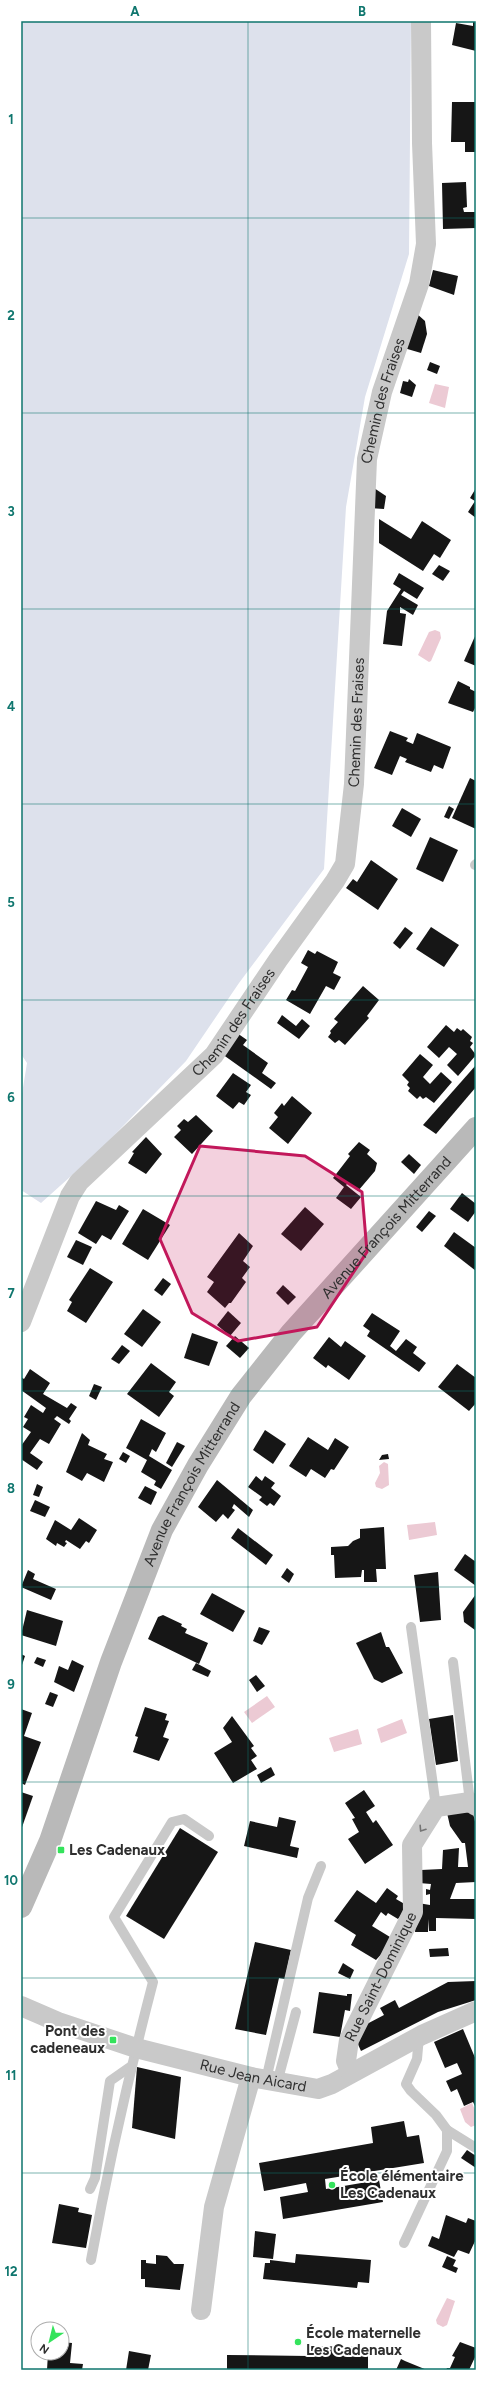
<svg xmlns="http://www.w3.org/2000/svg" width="497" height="2391" font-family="Figtree,sans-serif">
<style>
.green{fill:#dde1ec}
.water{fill:#eccad4}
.building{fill:#161616}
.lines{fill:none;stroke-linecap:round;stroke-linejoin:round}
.lane{stroke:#c9c9c9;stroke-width:10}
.street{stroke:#c9c9c9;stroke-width:20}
.secondary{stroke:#b9b9b9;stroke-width:22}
.oneway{stroke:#747474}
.marked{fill:#c2185b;fill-opacity:0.2;stroke:#c2185b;stroke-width:3;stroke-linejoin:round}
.grid{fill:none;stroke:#0f766e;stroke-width:1;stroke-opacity:0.55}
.poi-dot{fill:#34e35c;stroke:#fff;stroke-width:1.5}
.labels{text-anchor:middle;stroke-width:4;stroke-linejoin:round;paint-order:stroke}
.street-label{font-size:15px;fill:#2f2f2f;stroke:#fff}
.poi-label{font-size:15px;font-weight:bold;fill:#2f2f2f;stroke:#fff;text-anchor:start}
.neatline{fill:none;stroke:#0f766e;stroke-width:1.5}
.grid-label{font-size:13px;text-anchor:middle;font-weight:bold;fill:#0f766e}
</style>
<rect width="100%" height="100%" fill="#fff"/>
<!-- green -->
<polygon class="green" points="21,21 411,21 409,254 365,397 346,507 324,869 239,983 186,1061 99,1151 41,1203 21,1190 21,1100 27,1063 21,1054"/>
<!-- water -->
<g class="water">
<polygon points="435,384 449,387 445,408 429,403"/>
<polygon points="435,630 440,632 441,638 431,661 429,662 418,655 429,632"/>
<polygon points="384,1462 388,1464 389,1485 382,1489 376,1487 375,1483 380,1473 379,1466"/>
<polygon points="435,1522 437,1535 409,1540 407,1525"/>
<polygon points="267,1696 275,1707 252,1723 244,1712"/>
<polygon points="402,1719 407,1733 381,1743 377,1729"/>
<polygon points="358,1729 362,1744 334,1752 329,1738"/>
<polygon points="472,2103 476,2112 476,2125 471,2127 465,2122 460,2109"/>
<polygon points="447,2298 455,2301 447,2325 443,2327 437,2324 436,2320"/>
</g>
<!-- building -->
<g class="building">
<polygon points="473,21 476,22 476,51 452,45 456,23 473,26"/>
<polygon points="452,102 476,102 476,152 465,152 465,142 451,142"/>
<polygon points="466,182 467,207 463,208 464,212 476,212 476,228 443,229 442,183"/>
<polygon points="433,270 458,276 454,295 429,286"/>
<polygon points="416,313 425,321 427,334 421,353 404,348"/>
<polygon points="430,362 440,366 437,374 427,370"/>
<polygon points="409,379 416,385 412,397 400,393 403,381 408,382"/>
<polygon points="374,488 386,496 384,509 369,508"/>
<polygon points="476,488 476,518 468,512 475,501 470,498"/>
<polygon points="379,519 411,539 422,521 451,540 440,558 434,554 423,571 379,543"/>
<polygon points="439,565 450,571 443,581 432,574"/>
<polygon points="399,573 424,588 417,599 404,591 401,595 418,605 413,615 400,607 400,613 406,614 402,646 383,644 387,611 401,589 393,584"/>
<polygon points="476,634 476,666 464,661"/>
<polygon points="458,681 470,687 470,689 476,692 476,706 473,712 448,703"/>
<polygon points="390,731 408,738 406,741 413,744 417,733 451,747 443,769 434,765 431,772 405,762 407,759 400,756 392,775 374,768"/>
<polygon points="470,778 476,781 476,829 452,818"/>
<polygon points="449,806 454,809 449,819 444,817"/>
<polygon points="402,808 421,819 411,837 392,826"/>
<polygon points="430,837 458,850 443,882 416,869"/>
<polygon points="371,860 398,879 378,910 346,888 353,879 357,882"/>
<polygon points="405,927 413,933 400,949 393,943"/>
<polygon points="431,927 459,945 444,967 416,949"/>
<polygon points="308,950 315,954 317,951 338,962 333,973 341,977 334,990 326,986 310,1014 286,1000 292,990 295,991 308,967 301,963"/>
<polygon points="363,986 379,1000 367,1016 369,1018 345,1045 339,1040 335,1043 328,1037 331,1033 330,1031 338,1022 334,1019"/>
<polygon points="282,1015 296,1026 302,1019 310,1026 299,1039 277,1023"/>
<polygon points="446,1025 454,1032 457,1028 461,1031 463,1029 472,1037 470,1041 473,1043 470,1047 476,1055 458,1076 447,1065 457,1054 449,1047 439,1058 427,1047"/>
<polygon points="237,1033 247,1040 243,1045 268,1063 262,1073 276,1083 271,1089 222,1054"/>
<polygon points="420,1054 433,1065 423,1077 430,1084 441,1072 452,1082 434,1103 426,1097 423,1099 420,1096 417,1099 408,1091 410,1088 407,1085 409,1082 402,1075"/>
<polygon points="476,1065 476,1087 436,1134 423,1125"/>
<polygon points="233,1073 251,1085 246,1092 251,1095 244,1105 239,1102 233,1109 216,1096"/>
<polygon points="292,1096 312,1113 288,1144 269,1128 278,1117 274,1113 282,1103 284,1106"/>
<polygon points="196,1115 213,1131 192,1154 174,1137 181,1130 177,1126 184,1119 188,1122"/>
<polygon points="146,1137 162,1154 146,1174 128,1163 134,1153 132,1152"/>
<polygon points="359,1142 370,1150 367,1154 377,1163 375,1171 358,1191 348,1183 346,1185 361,1197 351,1209 336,1198 344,1187 333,1178 350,1156 348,1154"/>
<polygon points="409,1154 421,1165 414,1174 401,1162"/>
<polygon points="462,1193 476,1204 476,1211 468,1222 450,1209"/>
<polygon points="96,1201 116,1210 119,1205 129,1211 111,1240 102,1235 96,1244 78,1233"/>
<polygon points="305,1207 324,1224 301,1251 281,1234"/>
<polygon points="143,1209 170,1225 148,1260 122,1244"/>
<polygon points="429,1211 436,1216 422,1232 416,1227"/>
<polygon points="454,1232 476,1248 476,1271 444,1246"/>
<polygon points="239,1233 253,1246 243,1261 250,1267 242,1278 246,1282 231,1303 229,1303 225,1308 207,1292 214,1282 207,1277"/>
<polygon points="76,1240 92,1247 83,1265 67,1257"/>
<polygon points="90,1268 113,1282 86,1323 67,1311 72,1302 69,1300"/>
<polygon points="163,1278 171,1284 162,1296 154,1290"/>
<polygon points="283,1285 296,1297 288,1305 276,1293"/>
<polygon points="143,1309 161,1322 142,1347 124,1334"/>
<polygon points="228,1311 241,1323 230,1336 217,1325"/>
<polygon points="372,1313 400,1331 390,1346 396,1351 406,1339 417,1347 413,1353 426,1363 419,1372 367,1336 370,1331 363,1326"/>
<polygon points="192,1333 218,1342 209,1366 184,1358"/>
<polygon points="235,1336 249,1348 240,1358 226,1346"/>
<polygon points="329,1337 341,1347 345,1341 366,1356 349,1380 328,1365 326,1368 313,1358"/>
<polygon points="122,1345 130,1351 119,1364 111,1359"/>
<polygon points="151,1363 176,1382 169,1392 174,1396 159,1417 127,1394"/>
<polygon points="457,1364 476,1378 476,1403 469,1411 438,1387"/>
<polygon points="30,1369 50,1383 43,1394 67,1408 71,1403 77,1407 69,1419 71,1421 69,1424 57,1416 54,1419 61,1424 49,1444 40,1439 30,1453 43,1462 37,1470 21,1459 21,1446 31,1432 23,1427 28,1419 24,1417 31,1405 43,1413 46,1408 21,1390 21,1377 24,1379"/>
<polygon points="94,1384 102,1387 96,1400 89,1396"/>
<polygon points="141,1419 166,1433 156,1452 152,1449 149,1456 172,1470 161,1489 154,1485 156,1481 141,1472 147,1460 126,1448"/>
<polygon points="265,1430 286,1444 273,1464 253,1450"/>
<polygon points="82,1433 90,1440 88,1445 107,1454 104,1459 113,1462 104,1482 87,1473 82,1481 66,1472"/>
<polygon points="308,1437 328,1450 335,1438 349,1447 334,1470 331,1469 325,1478 311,1469 306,1477 289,1466"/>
<polygon points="177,1442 185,1446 172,1467 166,1463"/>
<polygon points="123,1452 130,1456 126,1463 119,1459"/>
<polygon points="388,1454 389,1459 379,1460 382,1455"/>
<polygon points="256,1476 262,1481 265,1476 275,1483 271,1488 281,1496 274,1506 270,1503 267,1506 259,1500 262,1497 248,1487"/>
<polygon points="217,1480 253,1510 249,1517 234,1504 232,1508 235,1510 228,1519 223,1514 216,1522 198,1507"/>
<polygon points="37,1484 43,1487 39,1497 33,1495"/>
<polygon points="145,1486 157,1492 151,1505 138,1498"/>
<polygon points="35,1500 50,1507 45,1517 30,1511"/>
<polygon points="79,1518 97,1530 89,1543 86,1541 80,1549 66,1540 65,1542 67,1543 64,1547 57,1543 56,1546 46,1539 55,1520 71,1530"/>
<polygon points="384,1527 386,1569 376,1569 377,1582 364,1582 364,1570 362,1570 361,1577 335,1578 334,1555 331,1555 331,1547 348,1546 353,1541 360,1538 360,1529"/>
<polygon points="238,1528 273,1555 266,1565 231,1538"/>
<polygon points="465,1554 476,1562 476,1586 454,1570"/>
<polygon points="287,1568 294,1574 289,1583 281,1577"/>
<polygon points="28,1570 35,1574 33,1579 56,1589 51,1600 21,1587"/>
<polygon points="438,1572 441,1620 420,1622 414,1575"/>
<polygon points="212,1593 245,1611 233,1632 200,1614"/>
<polygon points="476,1594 476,1629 475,1630 464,1622 463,1612"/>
<polygon points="27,1610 63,1621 56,1646 21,1635"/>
<polygon points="163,1615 182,1624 181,1626 187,1629 185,1633 208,1643 199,1664 148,1639 158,1617"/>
<polygon points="259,1627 270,1631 262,1645 253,1641"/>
<polygon points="381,1632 386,1647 389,1647 403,1673 382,1683 374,1679 356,1643"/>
<polygon points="21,1654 25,1656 21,1668"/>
<polygon points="37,1657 46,1660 43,1667 34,1663"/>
<polygon points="72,1660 84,1666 74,1692 54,1682 59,1666 68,1670"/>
<polygon points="196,1663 211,1671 208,1677 192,1670"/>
<polygon points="256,1675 265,1686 257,1692 249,1680"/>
<polygon points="50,1692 58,1695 53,1707 45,1704"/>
<polygon points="145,1707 167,1714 165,1720 169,1721 163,1737 169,1739 159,1761 133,1752 138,1737 135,1736"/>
<polygon points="21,1709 32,1713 24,1736 41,1742 25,1785 21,1783"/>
<polygon points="453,1715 458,1761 436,1765 429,1719"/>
<polygon points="232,1716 254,1746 251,1748 257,1756 251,1760 257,1769 233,1783 214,1753 232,1742 223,1728"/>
<polygon points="271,1767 275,1775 261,1783 257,1775"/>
<polygon points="364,1790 375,1806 366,1812 373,1823 376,1820 393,1845 365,1864 348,1839 359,1832 352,1819 355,1818 345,1803"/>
<polygon points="21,1792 33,1796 21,1830"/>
<polygon points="472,1809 476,1826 476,1882 456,1883 450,1899 476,1899 476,1919 436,1918 436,1931 429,1931 428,1919 428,1932 415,1932 418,1903 430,1905 430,1894 426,1895 426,1889 430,1890 431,1884 419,1883 421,1870 442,1869 443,1850 459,1848 458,1867 468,1867 465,1843 462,1843 450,1826 447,1813"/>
<polygon points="279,1817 296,1821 290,1846 299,1848 297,1858 244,1846 250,1821 277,1827"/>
<polygon points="180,1828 218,1852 164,1939 126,1916"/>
<polygon points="387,1888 398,1896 396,1899 408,1906 398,1919 388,1913 386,1916 381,1912 372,1926 390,1937 385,1950 376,1960 351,1945 356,1935 334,1921 357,1890 376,1903"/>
<polygon points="255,1942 291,1950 285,1979 279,1978 266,2035 235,2029"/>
<polygon points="448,1948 449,1956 430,1957 429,1949"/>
<polygon points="343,1963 354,1970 350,1979 338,1973"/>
<polygon points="476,1981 476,2000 438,2012 361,2051 356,2040 363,2026 384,2015 380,2008 395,2000 399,2008 448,1982"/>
<polygon points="319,1992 347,1996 347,1994 352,1994 350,2011 345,2010 340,2037 313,2033"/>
<polygon points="463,2029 476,2060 476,2108 473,2102 464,2106 457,2089 451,2092 446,2081 462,2074 457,2063 445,2068 434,2042"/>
<polygon points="137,2067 181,2077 175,2139 132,2128"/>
<polygon points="404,2121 407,2137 419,2135 424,2163 325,2179 326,2189 379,2180 383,2202 283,2219 280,2197 308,2192 306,2183 264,2191 259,2163 373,2143 371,2127"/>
<polygon points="467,2150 476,2156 476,2168 461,2158"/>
<polygon points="59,2204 79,2208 78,2212 92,2215 86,2248 52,2243"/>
<polygon points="446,2215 466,2223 468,2218 476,2221 476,2239 469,2254 458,2250 454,2257 428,2246 432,2236 439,2239"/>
<polygon points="255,2231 276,2234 273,2259 253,2257"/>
<polygon points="296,2254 371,2260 369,2283 358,2282 357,2288 263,2279 265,2263 270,2263 270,2260 295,2263"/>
<polygon points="156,2255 167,2256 174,2264 184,2264 180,2290 145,2287 145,2279 141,2279 141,2260 146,2260 146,2263 156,2264"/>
<polygon points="447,2256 456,2260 453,2266 458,2268 456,2273 442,2267"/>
<polygon points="62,2342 72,2343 70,2363 83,2364 82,2370 47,2370 48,2353 62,2353"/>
<polygon points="460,2342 476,2348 476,2355 469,2370 446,2370 447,2368 450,2368 455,2357 452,2356"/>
<polygon points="308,2346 368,2347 368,2370 227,2370 227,2355 308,2356"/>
<polygon points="129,2351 151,2355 148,2370 126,2370"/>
<polygon points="401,2359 405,2361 427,2370 396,2370"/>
</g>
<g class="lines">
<!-- lane -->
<g class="lane">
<polyline points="475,865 476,864"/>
<polyline points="411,1627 436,1807"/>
<polyline points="453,1662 470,1802"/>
<polyline points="266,2080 308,1898 321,1866"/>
<polyline points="277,2083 296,2012"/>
<polyline points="447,2130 476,2148"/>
<polyline points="90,2189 95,2178 110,2081 130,2067"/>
<polyline points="404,2243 447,2151 447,2130 436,2115 411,2091 406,2084 417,2059 419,2036"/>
<path d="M91 2260C108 2167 129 2074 153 1982L114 1917 172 1822 184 1819 209 1836"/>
</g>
<!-- street -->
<g class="street">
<path id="s1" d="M21 1322 70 1196 79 1182 214 1055 278 960 335 881 345 864 354 784 367 459 382 392 419 284 426 244 422 143 421 21"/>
<path id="s2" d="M21 2006 58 2022 136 2048 251 2077 318 2089 332 2084 422 2035 476 2011"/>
<path id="s3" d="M351 2073 346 2061 349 2040 413 1912 412 1845 436 1807 470 1802 476 1806"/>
<polyline points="201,2310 214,2207 251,2077"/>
</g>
<!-- secondary -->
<path class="secondary" id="s4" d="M21 1907 50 1841 111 1662 162 1530 198 1465 241 1396 291 1333 476 1128"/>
</g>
<!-- one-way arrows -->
<defs><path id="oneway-chevron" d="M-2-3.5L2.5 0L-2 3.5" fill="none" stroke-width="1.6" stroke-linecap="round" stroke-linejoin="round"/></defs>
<use class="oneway" href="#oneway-chevron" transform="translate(422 1829) rotate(123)"/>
<!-- marked area -->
<path class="marked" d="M200 1146 305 1156 362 1192 367 1252 317 1327 238 1341 192 1313 160 1239Z"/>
<!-- grid -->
<path class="grid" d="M248 21V2370M21 218H476M21 413H476M21 609H476M21 804H476M21 1000H476M21 1196H476M21 1391H476M21 1587H476M21 1782H476M21 1978H476M21 2173H476"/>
<!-- markers -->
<g class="poi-dot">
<rect x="57" y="1846" width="8" height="8" rx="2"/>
<rect x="109" y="2036" width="8" height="8" rx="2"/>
<circle cx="332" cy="2185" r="4"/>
<circle cx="298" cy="2342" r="4"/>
</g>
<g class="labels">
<!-- street labels -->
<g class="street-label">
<text dy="5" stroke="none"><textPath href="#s1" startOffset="1035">Chemin des Fraises</textPath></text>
<text dy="5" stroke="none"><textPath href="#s1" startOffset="711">Chemin des Fraises</textPath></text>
<text dy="5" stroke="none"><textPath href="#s1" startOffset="375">Chemin des Fraises</textPath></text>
<text dy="5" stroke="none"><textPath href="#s4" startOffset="781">Avenue François Mitterrand</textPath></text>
<text dy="5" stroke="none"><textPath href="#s4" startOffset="457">Avenue François Mitterrand</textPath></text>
<text dy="5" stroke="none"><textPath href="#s3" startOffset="105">Rue Saint-Dominique</textPath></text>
<text dy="5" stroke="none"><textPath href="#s2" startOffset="243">Rue Jean Aicard</textPath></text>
</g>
<!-- poi labels -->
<g class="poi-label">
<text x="69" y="1855">Les Cadenaux</text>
<text x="105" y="2036" text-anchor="end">Pont des<tspan x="105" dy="17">cadeneaux</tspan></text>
<text x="340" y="2181">École élémentaire<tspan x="340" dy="17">Les Cadenaux</tspan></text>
<text x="306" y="2338">École maternelle<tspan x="306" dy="17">Les Cadenaux</tspan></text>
</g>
</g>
<!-- border -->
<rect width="497" height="2391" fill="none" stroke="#ffffff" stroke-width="44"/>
<!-- north arrow -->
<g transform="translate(50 2341) rotate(215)"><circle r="19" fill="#ffffff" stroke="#acacac"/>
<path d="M0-3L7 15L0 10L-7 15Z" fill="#34e35c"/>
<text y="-6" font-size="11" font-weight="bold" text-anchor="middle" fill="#2f2f2f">N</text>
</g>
<rect x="22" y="22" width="453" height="2347" class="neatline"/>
<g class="grid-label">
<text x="135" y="16">A</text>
<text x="362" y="16">B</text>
<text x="11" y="124">1</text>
<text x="11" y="320">2</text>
<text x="11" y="516">3</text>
<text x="11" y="711">4</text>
<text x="11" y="907">5</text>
<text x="11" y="1102">6</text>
<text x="11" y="1298">7</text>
<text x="11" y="1493">8</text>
<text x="11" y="1689">9</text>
<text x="11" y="1885">10</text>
<text x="11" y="2080">11</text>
<text x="11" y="2276">12</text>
</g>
</svg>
